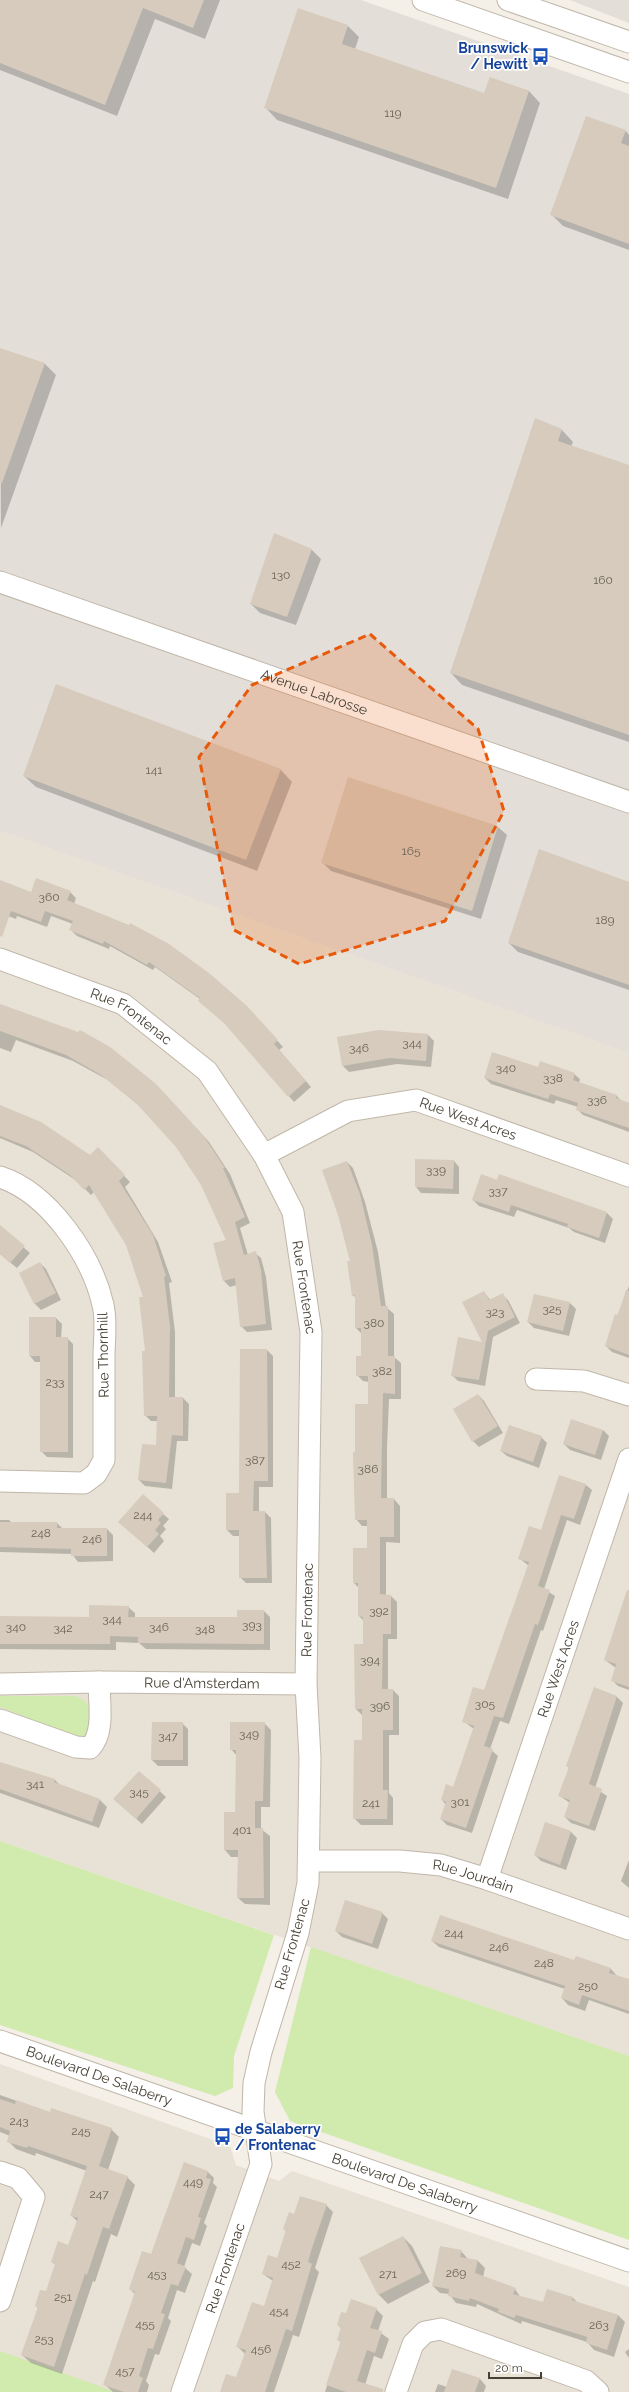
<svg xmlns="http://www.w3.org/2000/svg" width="629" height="2392" font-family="Raleway,sans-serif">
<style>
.residential{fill:#e8e1d5}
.industrial{fill:#e3ded8}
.green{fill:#d1eaae}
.shadow{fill:#0003}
.building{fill:#d6cbbc}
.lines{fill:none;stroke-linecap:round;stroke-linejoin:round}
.minor-casing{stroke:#c0b7a9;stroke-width:23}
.minor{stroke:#fff;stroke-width:21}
.marked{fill:#e8590c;fill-opacity:0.2;stroke:#e8590c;stroke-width:3;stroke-dasharray:8 5;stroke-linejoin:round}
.labels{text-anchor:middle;stroke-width:3.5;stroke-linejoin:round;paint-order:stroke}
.number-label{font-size:12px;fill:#6b6357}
.transit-label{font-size:14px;font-weight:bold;fill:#164399;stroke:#fff;text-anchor:end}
.street-label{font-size:14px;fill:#474035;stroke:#fff}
</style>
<rect width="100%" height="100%" fill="#f4efe7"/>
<!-- residential -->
<g class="residential">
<polygon points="0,831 629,1053 629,2056 0,1841"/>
<polygon points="0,2064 230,2146 236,2165 279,2181 292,2171 629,2287 629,2392 0,2392"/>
</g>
<!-- industrial -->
<g class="industrial">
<polygon points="0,0 361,0 629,94 629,1053 0,831"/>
<polygon points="570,0 629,0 629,23"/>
</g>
<!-- green -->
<g class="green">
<path d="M0 1696H75C95 1703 89 1713 89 1732L83 1737 74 1736 0 1707Z"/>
<polygon points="0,1841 274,1935 234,2056 233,2088 215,2096 0,2025"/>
<polygon points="311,1947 629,2056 629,2240 290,2121 275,2092"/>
<polygon points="0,2351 116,2392 0,2392"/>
</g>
<!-- shadow -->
<g class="shadow">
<polygon points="0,0 220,0 205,39 155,19 117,116 0,70"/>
<polygon points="348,26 359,37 355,49 485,94 490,78 529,91 540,103 508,199 277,120 266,108"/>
<polygon points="626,131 629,135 629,250 563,226 551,214"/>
<polygon points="0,352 44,363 56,375 1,528"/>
<polygon points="536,420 562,430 573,442 571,447 629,466 629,742 462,685 451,673"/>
<polygon points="275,534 312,550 321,559 296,625 260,613 251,604"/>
<polygon points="56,685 281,770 292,782 257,871 36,787 24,776"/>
<polygon points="498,827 507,835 481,919 331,871 322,862"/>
<polygon points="0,882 31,893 70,892 76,898 74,904 252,1013 283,1047 279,1050 311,1087 294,1102 228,1026 200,999 155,967 153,970 110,946 109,949 77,936 71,930 73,924 51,916 47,927 17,916 16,919 0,913"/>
<polygon points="629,883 629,990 518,952 509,943"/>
<polygon points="0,1005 161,1090 209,1142 230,1174 250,1223 240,1228 248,1255 255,1253 261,1258 266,1277 272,1330 247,1332 241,1326 237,1285 230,1287 224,1281 227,1240 202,1184 177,1147 142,1108 108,1080 73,1061 16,1040 11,1052 0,1048"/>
<polygon points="428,1035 434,1041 431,1067 397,1064 349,1072 343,1066 339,1038"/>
<polygon points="538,1069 574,1074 580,1079 579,1083 617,1096 621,1101 629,1103 629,1132 583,1115 577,1109 578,1107 556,1100 554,1104 491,1084 485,1078"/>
<polygon points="0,1106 90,1156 98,1149 130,1182 125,1187 158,1242 172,1282 169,1283 175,1332 175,1398 183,1398 189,1404 188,1441 177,1441 172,1489 145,1486 139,1480 157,1446 158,1421 151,1421 145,1415 146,1352 145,1298 127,1245 94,1192 91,1195 77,1181 33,1152 0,1138"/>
<polygon points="454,1161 459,1167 459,1194 421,1193 416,1187"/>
<polygon points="347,1162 353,1168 365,1202 378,1252 386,1307 394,1314 394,1357 401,1363 401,1399 389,1399 387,1447 387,1499 394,1499 400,1506 400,1543 386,1542 386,1596 391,1596 397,1602 397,1639 388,1639 388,1690 393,1690 399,1696 399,1735 389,1735 389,1793 393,1798 393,1825 361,1825 354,1818 363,1741 362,1715 356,1709 364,1645 364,1621 359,1616 359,1588 354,1583 368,1549 368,1526 362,1526 356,1519 356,1453 369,1405 369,1382 363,1381 357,1375 362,1357 362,1334 356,1328 356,1298 353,1295"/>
<polygon points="473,1200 607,1213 613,1219 605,1243 574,1232 569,1228 517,1210 514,1217 479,1206"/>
<polygon points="0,1227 30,1253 17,1268 0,1254"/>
<polygon points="40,1263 46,1269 61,1300 41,1310 35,1304 20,1274"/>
<polygon points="629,1286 629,1358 612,1352 606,1346"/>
<polygon points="484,1292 491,1301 502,1295 508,1300 520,1323 493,1337 485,1386 458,1381 452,1375 484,1343"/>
<polygon points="570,1303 576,1309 569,1336 534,1328 528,1322"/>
<polygon points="56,1318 62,1324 61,1338 67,1338 73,1344 73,1458 47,1457 41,1451 41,1362 35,1362 30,1356"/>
<polygon points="267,1350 273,1356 273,1487 259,1487 259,1512 265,1512 271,1518 272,1583 246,1583 240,1577 240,1536 233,1536 227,1530 240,1494"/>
<polygon points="478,1395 484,1401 503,1433 479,1447 473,1441"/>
<polygon points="603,1430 609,1436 601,1460 570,1450 564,1444"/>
<polygon points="541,1437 547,1443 539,1468 507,1456 501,1451"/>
<polygon points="586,1485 592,1490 580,1525 567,1520 544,1589 555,1596 543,1631 541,1630 509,1724 500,1721 490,1749 498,1756 472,1833 447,1825 441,1819 446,1805 442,1800 454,1788 474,1729 463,1721 485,1691 529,1566 519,1558 542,1531"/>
<polygon points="163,1514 169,1519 163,1526 166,1529 160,1536 164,1541 154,1553 126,1527"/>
<polygon points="0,1520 9,1520 12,1523 57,1523 63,1529 107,1529 113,1535 113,1561 78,1562 72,1554 0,1552"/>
<polygon points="629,1591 629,1690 618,1686 612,1680 616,1668 605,1660"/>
<polygon points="128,1607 135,1613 135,1618 238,1618 264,1611 270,1617 270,1650 146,1649 139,1643 116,1642 116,1650 0,1649 0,1617 90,1618"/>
<polygon points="594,1689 617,1697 623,1703 595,1788 607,1796 595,1831 571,1823 565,1817 570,1803 560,1796 569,1768 567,1766"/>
<polygon points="182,1723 188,1729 188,1766 158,1766 152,1760"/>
<polygon points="264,1723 271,1730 270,1807 261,1807 261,1829 270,1836 270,1905 245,1904 238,1898 239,1857 231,1857 225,1850 236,1813 237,1756 231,1749"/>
<polygon points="0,1763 55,1780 60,1785 100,1800 107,1807 99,1828 0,1793"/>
<polygon points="139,1772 166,1797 142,1824 121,1805"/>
<polygon points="546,1823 571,1832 577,1838 566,1870 541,1861 535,1855"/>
<polygon points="629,1860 629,1888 621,1881"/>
<polygon points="382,1913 388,1919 378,1949 342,1937 336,1931"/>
<polygon points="432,1941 575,1961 611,1969 617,1976 629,1981 629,2014 589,2000 585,2011 568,2005 562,1998 565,1989 439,1947"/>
<polygon points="0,2095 51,2113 111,2129 119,2137 108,2170 127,2177 135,2185 117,2237 111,2234 95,2282 93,2281 62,2374 31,2363 22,2355 38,2308 36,2306 47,2293 56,2265 52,2262 69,2246 78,2222 72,2216 87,2171 36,2153 35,2156 16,2149 8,2141 10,2136 0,2132"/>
<polygon points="185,2164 208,2172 214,2178 213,2183 217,2187 204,2223 207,2226 200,2246 192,2243 184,2267 192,2274 185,2293 177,2290 168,2318 171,2321 159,2355 155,2354 146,2381 149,2385 147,2392 113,2392 104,2384 135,2294 130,2289 152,2256"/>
<polygon points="326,2205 333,2212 315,2268 319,2272 299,2337 293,2335 274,2392 221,2392 237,2378 245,2354 237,2346 264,2307 273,2281 263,2274 278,2260 287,2232 284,2229 294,2215"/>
<polygon points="403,2237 412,2246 430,2282 388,2304 379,2295 360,2259"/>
<polygon points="461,2251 468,2259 478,2261 485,2268 483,2277 515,2289 521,2298 543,2303 573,2298 578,2303 618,2315 625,2322 614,2357 594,2350 587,2342 522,2321 521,2324 477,2304 476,2307 456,2303 449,2294 440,2293 433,2286"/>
<polygon points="376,2309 383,2316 378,2331 389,2339 382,2359 374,2356 365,2385 370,2392 325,2392 341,2342 338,2340 342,2329 338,2325 347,2315"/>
<polygon points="629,2349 629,2358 625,2352"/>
<polygon points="480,2379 486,2386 484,2392 435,2392 438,2384 447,2387"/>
</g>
<!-- building -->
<g class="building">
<polygon points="0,0 204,0 193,28 143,8 105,105 0,63"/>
<polygon points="298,8 348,25 342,44 484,93 490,77 529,91 496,188 264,108"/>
<polygon points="586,116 626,130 621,143 629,146 629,244 550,215"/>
<polygon points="0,348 45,363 2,483 0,482"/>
<polygon points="535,418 562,429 558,441 629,465 629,735 450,673"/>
<polygon points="274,533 312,549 287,617 250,604"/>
<polygon points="56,684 281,769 246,860 23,776"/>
<polygon points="348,777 498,826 472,911 321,863"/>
<polygon points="539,849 629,882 629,985 508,943"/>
<polygon points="36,878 71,891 67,900 129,925 130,923 169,944 209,973 247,1006 278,1040 274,1044 306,1081 288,1097 224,1023 198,1001 200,998 149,962 147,965 104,941 103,944 69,930 73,921 45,911 41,922 11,911 2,937 0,936 0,880 31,892"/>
<polygon points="0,1004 78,1032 80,1030 110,1047 155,1083 203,1135 225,1168 223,1168 245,1217 235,1222 244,1255 256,1251 261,1270 266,1324 240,1327 235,1278 223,1281 213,1243 226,1240 201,1185 176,1147 137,1104 101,1075 66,1055 0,1031"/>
<polygon points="379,1030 428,1034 426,1061 390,1058 342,1066 337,1037"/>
<polygon points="492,1052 538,1067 540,1061 575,1073 573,1080 617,1095 616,1098 629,1103 629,1128 576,1110 578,1103 550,1094 548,1099 484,1078"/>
<polygon points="0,1105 41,1122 90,1155 98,1147 125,1175 119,1181 153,1235 166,1276 164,1277 170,1326 169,1397 183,1397 183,1436 172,1435 166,1483 138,1480 142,1444 156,1445 157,1416 144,1416 142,1351 145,1351 139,1297 143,1297 126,1245 89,1185 84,1190 70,1175 26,1146 0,1136"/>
<polygon points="415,1159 454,1160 453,1189 415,1187"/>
<polygon points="347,1161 360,1194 372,1245 381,1306 388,1306 388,1356 395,1356 395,1394 383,1393 382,1440 381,1498 394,1498 394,1537 380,1537 380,1594 391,1595 391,1634 383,1634 382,1689 393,1689 393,1730 383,1730 383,1790 388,1790 387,1819 353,1819 354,1740 362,1740 362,1709 355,1709 354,1644 363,1644 363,1617 358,1616 358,1583 353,1583 353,1548 367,1548 367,1520 355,1520 353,1452 355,1452 355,1404 368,1404 368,1376 356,1376 356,1356 361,1356 361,1328 355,1328 355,1295 352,1296 347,1261 350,1261 338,1215 322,1170"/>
<polygon points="481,1174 497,1180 499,1174 607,1212 599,1238 567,1227 568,1224 511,1205 509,1212 472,1200"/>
<polygon points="0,1225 25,1246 10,1263 0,1254"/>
<polygon points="40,1262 56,1293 34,1304 19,1273"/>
<polygon points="626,1290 629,1291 629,1355 605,1346 615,1314 618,1315"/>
<polygon points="484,1291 489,1300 503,1293 515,1317 488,1331 479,1380 451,1376 458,1337 482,1342 462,1302"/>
<polygon points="534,1294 570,1302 563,1331 527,1322"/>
<polygon points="29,1317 56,1317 56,1337 68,1337 68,1452 40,1452 40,1356 29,1356"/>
<polygon points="240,1349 267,1349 268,1481 254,1481 253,1511 265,1511 267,1578 239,1578 239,1530 226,1530 226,1493 239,1493"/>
<polygon points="478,1394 498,1426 472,1442 453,1409"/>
<polygon points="571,1419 603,1430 595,1455 563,1444"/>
<polygon points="509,1425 542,1436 533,1462 500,1451"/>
<polygon points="559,1475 586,1484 574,1519 561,1515 538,1586 550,1590 538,1625 535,1624 503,1718 494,1716 484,1746 493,1749 466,1828 440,1819 446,1802 441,1800 446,1784 453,1787 474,1726 462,1722 473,1687 484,1690 529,1562 518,1559 529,1526 541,1530"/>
<polygon points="143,1494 164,1513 158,1520 161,1523 155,1530 159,1534 147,1547 118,1522"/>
<polygon points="0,1522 57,1522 57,1528 107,1528 107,1556 71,1556 71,1549 0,1547"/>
<polygon points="627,1590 629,1590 629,1687 611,1681 616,1664 604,1660"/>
<polygon points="89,1605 129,1606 128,1617 237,1617 237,1610 264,1610 264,1644 138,1643 138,1637 110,1636 110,1644 0,1644 0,1616 89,1617"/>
<polygon points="594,1687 617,1696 589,1784 602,1789 589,1826 564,1817 570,1800 558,1796 569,1767 566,1766"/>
<polygon points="152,1722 183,1722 183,1760 151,1760"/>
<polygon points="230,1722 265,1722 263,1801 255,1801 255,1828 263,1828 264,1898 237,1898 238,1850 224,1850 224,1812 235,1812 236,1750 230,1750"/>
<polygon points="0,1762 55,1779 54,1782 100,1799 92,1822 0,1789"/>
<polygon points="139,1771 161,1790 136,1819 113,1799"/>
<polygon points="545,1822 571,1831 560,1865 534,1855"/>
<polygon points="345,1900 383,1912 372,1944 335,1931"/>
<polygon points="440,1915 574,1960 576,1956 611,1968 609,1973 629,1979 629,2011 582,1995 579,2005 561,1998 565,1986 431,1941"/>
<polygon points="0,2099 15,2104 16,2100 50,2112 51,2108 112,2128 99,2166 128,2176 109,2229 103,2227 87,2275 85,2274 54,2367 21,2355 38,2307 35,2306 40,2290 46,2291 55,2264 51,2262 58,2241 68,2245 78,2218 70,2216 87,2166 28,2146 27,2148 7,2142 10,2131 0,2127"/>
<polygon points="184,2162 208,2171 206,2178 211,2179 198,2217 201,2218 194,2240 186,2237 177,2263 186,2267 178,2286 171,2284 161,2313 165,2314 153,2349 148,2348 139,2376 143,2378 138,2392 124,2392 103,2385 135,2292 129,2289 142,2251 151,2254"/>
<polygon points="300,2196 327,2204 311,2251 308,2262 312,2264 292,2331 286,2329 265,2392 220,2392 226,2374 236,2377 246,2350 236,2347 243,2328 252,2302 264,2306 273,2278 262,2274 268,2255 277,2258 286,2230 283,2229 289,2212 294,2214"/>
<polygon points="403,2236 422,2273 378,2295 359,2258"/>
<polygon points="440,2246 462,2250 460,2257 478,2260 475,2273 516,2288 513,2294 543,2302 547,2289 573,2297 572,2300 618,2315 607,2350 586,2343 587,2337 578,2334 516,2315 514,2318 498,2312 499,2309 470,2298 469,2301 448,2296 449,2289 432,2286"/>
<polygon points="351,2299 377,2308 370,2328 382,2331 375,2353 367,2350 357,2381 383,2389 383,2392 346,2392 326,2385 341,2341 337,2340 341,2327 337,2325 341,2312 346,2313"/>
<polygon points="452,2369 480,2378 475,2392 444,2392"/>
</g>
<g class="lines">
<defs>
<g id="minor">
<polyline points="423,0 629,72"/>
<polyline points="508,0 629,42"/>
<path id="s1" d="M0 582 629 802"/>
<path id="s2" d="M0 959 123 1004 207 1071 264 1155 293 1212 311 1332 306 1684 310 1758 308 1883 298 1933 261 2052 254 2083 253 2112 261 2164 182 2392"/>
<path id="s3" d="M264 1155 348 1111 416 1100 629 1176"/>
<path d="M0 1177C49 1193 92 1256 103 1305 107 1321 104 1341 104 1357 104 1391 104 1426 104 1460L96 1474 84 1483 0 1481"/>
<polyline points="536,1379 584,1381 629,1395"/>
<path id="s4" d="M0 1684 99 1682 306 1684"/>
<path d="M0 1720 76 1747 90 1748C105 1732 99 1703 99 1682"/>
<path id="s5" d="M309 1861H400L441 1865 487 1879 629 1929"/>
<path id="s6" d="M487 1879 629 1459"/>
<path id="s7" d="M0 2041 629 2261"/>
<polyline points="0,2172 18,2178 34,2197 0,2301"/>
<polyline points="396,2392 413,2344 425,2332 441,2329 586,2381 598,2392"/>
</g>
</defs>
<!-- minor casing -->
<use href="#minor" class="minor-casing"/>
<!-- minor -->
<use href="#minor" class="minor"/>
</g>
<!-- marked area -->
<path class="marked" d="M370 634 478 729 504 811 445 921 299 964 234 930 199 757 252 685Z"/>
<!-- icons -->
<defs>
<symbol id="bus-bare" viewBox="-9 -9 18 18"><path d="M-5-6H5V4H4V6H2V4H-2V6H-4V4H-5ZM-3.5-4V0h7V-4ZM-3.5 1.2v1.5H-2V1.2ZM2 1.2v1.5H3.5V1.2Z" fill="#1a4fb4" stroke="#fff" stroke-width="2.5" paint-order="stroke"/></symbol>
</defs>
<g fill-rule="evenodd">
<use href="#bus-bare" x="528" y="44" width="25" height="25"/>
<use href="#bus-bare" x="210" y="2124" width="25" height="25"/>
</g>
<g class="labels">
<!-- number labels -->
<g class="number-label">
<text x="393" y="117">119</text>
<text x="281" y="579">130</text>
<text x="603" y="584">160</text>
<text x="154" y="774">141</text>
<text x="411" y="855">165</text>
<text x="49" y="901">360</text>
<text x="605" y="924">189</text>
<text x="412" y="1047">344</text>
<text x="359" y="1052">346</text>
<text x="506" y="1072">340</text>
<text x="553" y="1082">338</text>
<text x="597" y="1104">336</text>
<text x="436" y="1174">339</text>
<text x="498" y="1195">337</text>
<text x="552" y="1313">325</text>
<text x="495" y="1316">323</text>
<text x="374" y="1327">380</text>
<text x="382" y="1375">382</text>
<text x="55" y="1386">233</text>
<text x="255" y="1464">387</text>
<text x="368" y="1473">386</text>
<text x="143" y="1519">244</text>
<text x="41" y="1537">248</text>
<text x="92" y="1543">246</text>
<text x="379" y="1615">392</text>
<text x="112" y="1623">344</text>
<text x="252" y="1629">393</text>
<text x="16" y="1631">340</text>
<text x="159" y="1631">346</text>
<text x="63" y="1632">342</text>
<text x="205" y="1633">348</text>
<text x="370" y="1664">394</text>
<text x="485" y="1708">305</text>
<text x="380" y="1710">396</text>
<text x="249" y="1738">349</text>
<text x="168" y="1740">347</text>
<text x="35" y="1788">341</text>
<text x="139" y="1796">345</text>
<text x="460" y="1806">301</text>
<text x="371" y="1807">241</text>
<text x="242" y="1834">401</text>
<text x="454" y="1937">244</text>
<text x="499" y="1951">246</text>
<text x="544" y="1967">248</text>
<text x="588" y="1990">250</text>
<text x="19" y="2125">243</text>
<text x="81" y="2135">245</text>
<text x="193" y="2186">449</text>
<text x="99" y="2198">247</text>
<text x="291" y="2268">452</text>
<text x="456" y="2277">269</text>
<text x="157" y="2278">453</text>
<text x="388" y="2278">271</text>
<text x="63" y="2301">251</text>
<text x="279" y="2315">454</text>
<text x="145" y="2328">455</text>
<text x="599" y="2329">263</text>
<text x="44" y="2343">253</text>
<text x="261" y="2353">456</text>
<text x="125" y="2375">457</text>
</g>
<!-- transit labels -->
<g class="transit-label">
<text x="528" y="53">Brunswick<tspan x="528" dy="16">/ Hewitt</tspan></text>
<text x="235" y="2134" text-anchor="start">de Salaberry<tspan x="235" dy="16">/ Frontenac</tspan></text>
</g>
<!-- street labels -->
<g class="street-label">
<text dy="5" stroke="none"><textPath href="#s1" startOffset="333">Avenue Labrosse</textPath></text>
<text dy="5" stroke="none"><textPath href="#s2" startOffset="144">Rue Frontenac</textPath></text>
<text dy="5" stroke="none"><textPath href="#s3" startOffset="219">Rue West Acres</textPath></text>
<text dy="5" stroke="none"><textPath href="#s2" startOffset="480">Rue Frontenac</textPath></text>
<text transform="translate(103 1355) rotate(-91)" y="5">Rue Thornhill</text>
<text transform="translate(307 1610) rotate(-89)" y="5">Rue Frontenac</text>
<text dy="5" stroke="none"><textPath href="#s6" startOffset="222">Rue West Acres</textPath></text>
<text dy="5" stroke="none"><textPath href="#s4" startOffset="202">Rue d'Amsterdam</textPath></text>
<text dy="5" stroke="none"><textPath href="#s5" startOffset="166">Rue Jourdain</textPath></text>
<text transform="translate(292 1944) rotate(-74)" y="5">Rue Frontenac</text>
<text dy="5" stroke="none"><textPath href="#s7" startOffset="105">Boulevard De Salaberry</textPath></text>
<text dy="5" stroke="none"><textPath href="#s7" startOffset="429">Boulevard De Salaberry</textPath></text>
<text transform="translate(225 2268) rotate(-71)" y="5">Rue Frontenac</text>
</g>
</g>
<!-- scale -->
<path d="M489 2372v6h52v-6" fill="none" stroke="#474035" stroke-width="2"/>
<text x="495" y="2372" font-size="12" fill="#474035" stroke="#ffffff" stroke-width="3" paint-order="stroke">20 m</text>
</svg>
